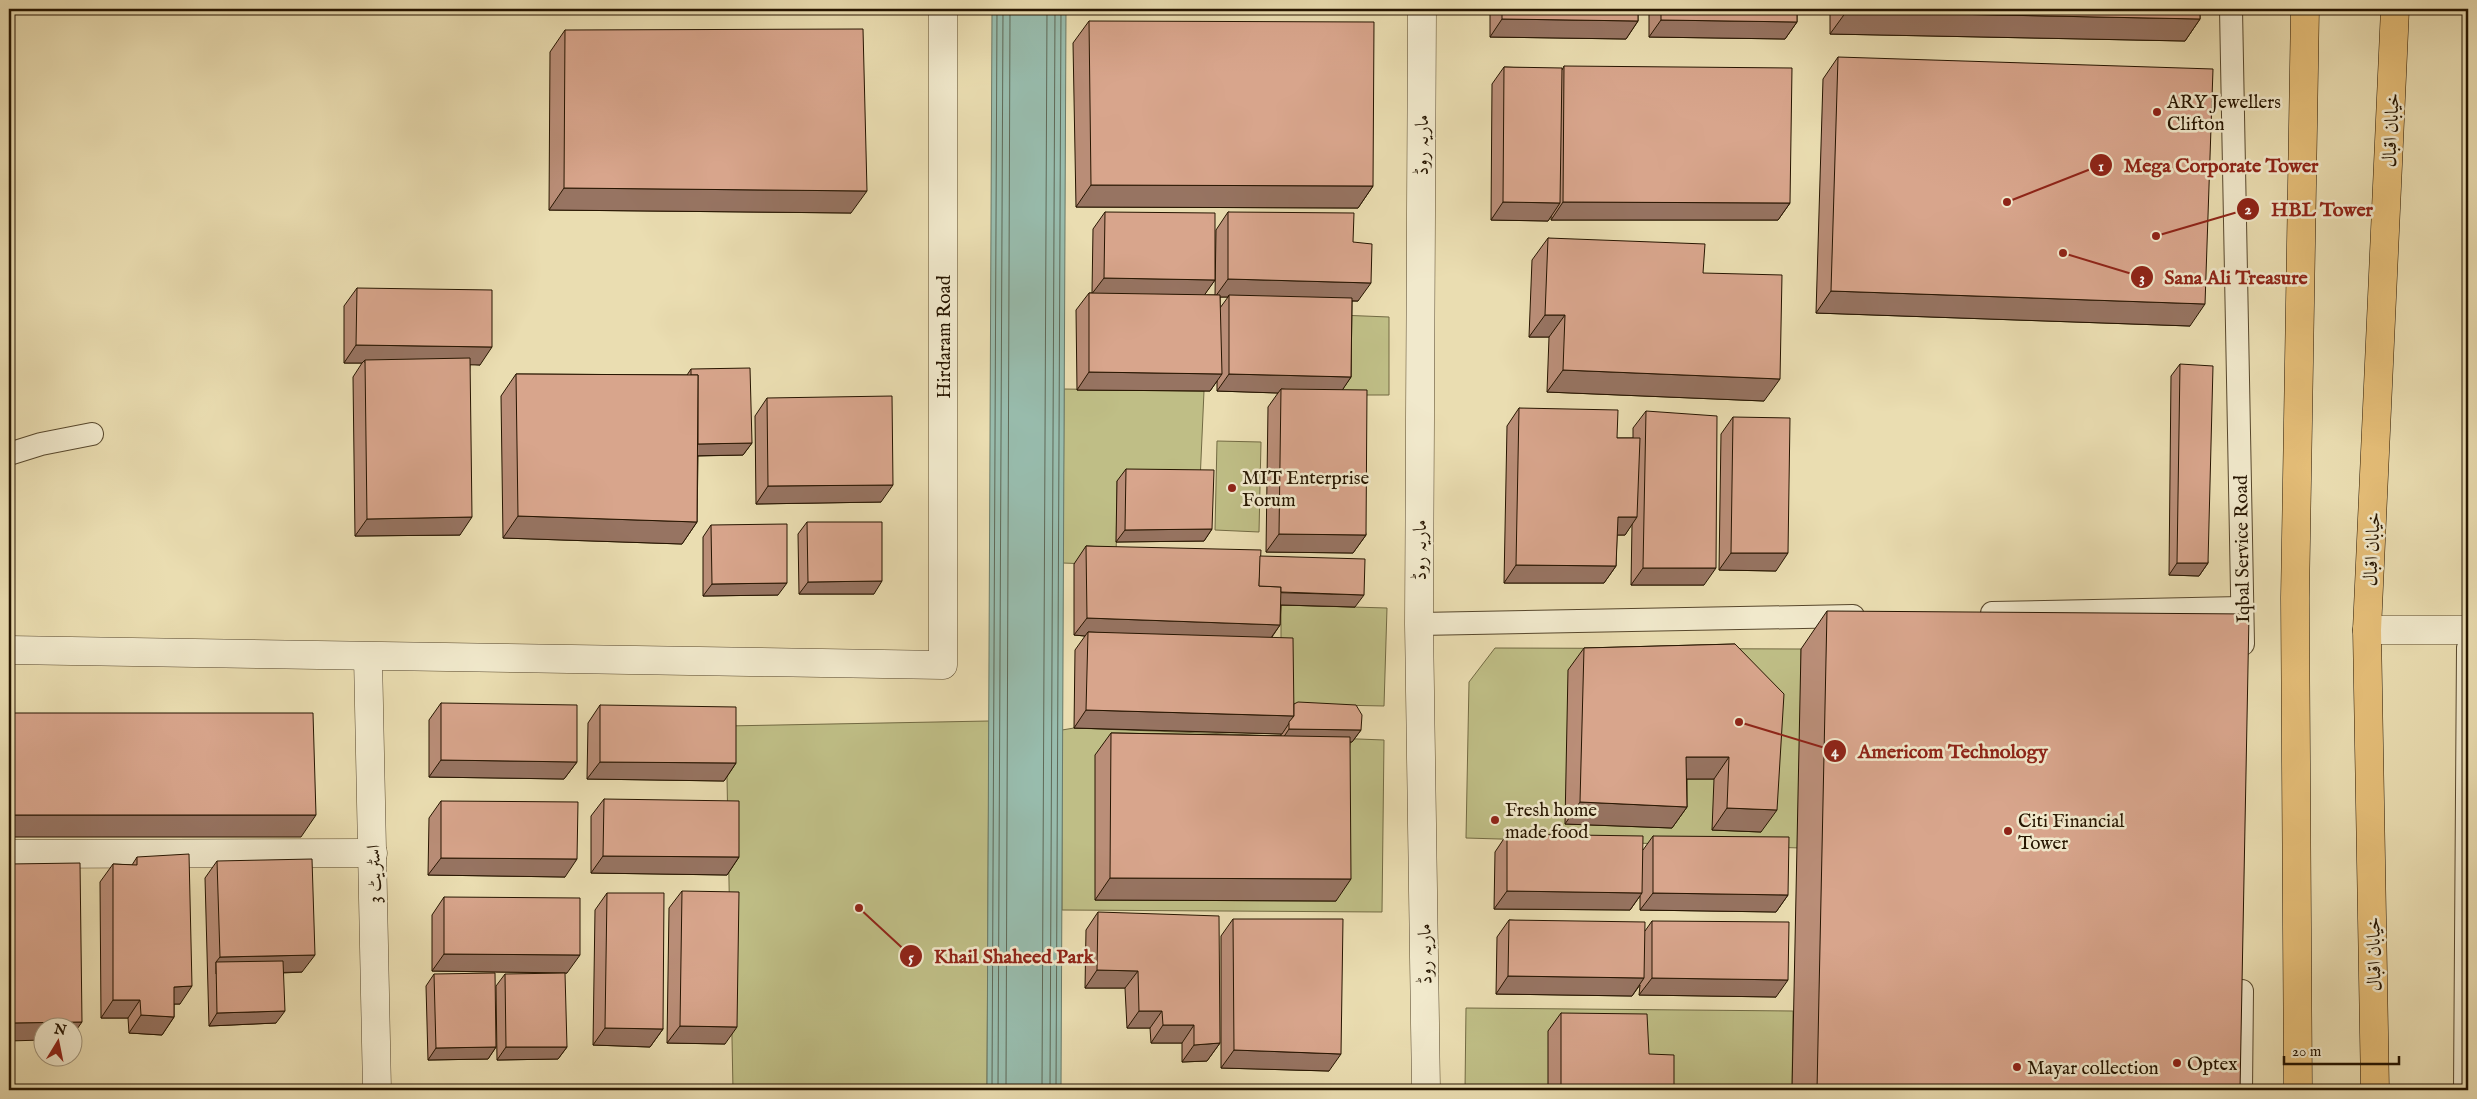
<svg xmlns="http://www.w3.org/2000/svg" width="2477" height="1099" font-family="'IM FELL English',Amiri,serif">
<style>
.green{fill:#bfbe86;stroke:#726a43}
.water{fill:#98bcad;stroke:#6a7968}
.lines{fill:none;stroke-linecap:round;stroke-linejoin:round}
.shore{stroke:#5f6856;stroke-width:1}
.service-casing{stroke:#57472c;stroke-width:24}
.minor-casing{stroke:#57472c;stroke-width:29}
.primary-casing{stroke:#261500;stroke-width:29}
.service{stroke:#f1e9cc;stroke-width:22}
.minor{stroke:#f1e9cc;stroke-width:28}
.primary{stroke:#e5be78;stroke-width:28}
.wall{fill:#ba8e78;stroke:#261500;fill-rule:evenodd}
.shaded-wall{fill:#977462;stroke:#261500}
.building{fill:#d8a58c;stroke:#261500}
.poi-dot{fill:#8f2418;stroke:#f1e9cc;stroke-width:2}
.labels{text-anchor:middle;stroke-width:5;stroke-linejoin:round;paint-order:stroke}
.poi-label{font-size:19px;fill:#261500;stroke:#f1e9cc;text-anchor:start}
.street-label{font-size:19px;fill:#261500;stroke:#f1e9cc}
.leader{fill:none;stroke:#8f2418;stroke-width:2}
.callout-dot{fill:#8f2418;stroke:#f1e9cc;stroke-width:2}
.mark-label{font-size:15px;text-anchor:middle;font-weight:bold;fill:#fff}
.callout-label{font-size:20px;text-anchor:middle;font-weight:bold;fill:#8f2418;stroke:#f1e9cc;stroke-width:5;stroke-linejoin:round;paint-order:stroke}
</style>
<rect width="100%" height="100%" fill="#eaddb1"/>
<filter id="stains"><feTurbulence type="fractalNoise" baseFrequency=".004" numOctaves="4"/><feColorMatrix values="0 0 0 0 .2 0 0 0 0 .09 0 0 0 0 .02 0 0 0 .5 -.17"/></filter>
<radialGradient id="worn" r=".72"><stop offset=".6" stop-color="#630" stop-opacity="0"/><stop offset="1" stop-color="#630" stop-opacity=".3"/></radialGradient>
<!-- green -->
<g class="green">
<polygon points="1339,315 1389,317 1389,395 1339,395"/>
<polygon points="1064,389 1204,391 1200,482 1117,481 1116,565 1063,563"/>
<polygon points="1217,441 1261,442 1259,532 1215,530"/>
<polygon points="1281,605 1387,608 1384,706 1289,704 1281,649"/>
<polygon points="1495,648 1801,649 1801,848 1466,838 1469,682"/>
<polygon points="989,721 987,1090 733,1090 726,726"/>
<polygon points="1074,728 1384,740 1382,912 1062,910 1062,730"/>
<polygon points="1466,1008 1793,1011 1792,1090 1465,1090"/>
</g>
<!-- water -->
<polygon class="water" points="992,9 1066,9 1061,1090 987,1090"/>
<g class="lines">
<!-- shore -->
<g class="shore">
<polyline points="992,1090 997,9"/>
<polyline points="998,1090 1003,9"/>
<polyline points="1006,1090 1010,9"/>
<polyline points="1042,1090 1047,9"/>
<polyline points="1050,1090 1055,9"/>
<polyline points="1056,1090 1061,9"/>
</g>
<defs>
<g id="service">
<polyline points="2231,9 2243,644"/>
<polyline points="9,454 41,444 92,434"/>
<polyline points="1992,613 2241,608"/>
<polyline points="1419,624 1853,616"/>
<polyline points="2241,1090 2242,991"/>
<polyline points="2465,1090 2468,648"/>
</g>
<g id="minor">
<polyline points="1422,9 1419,624 1426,1090"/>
<polyline points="2367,630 2468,630"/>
<polyline points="9,650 943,665 943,9"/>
<polyline points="368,657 377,1090"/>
<polyline points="9,854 373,853"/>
</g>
<g id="primary">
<polyline points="2298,1090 2295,598 2305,9"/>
<polyline points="2375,1090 2367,630 2395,9"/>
</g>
</defs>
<!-- service casing -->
<use href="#service" class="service-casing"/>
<!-- minor casing -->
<use href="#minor" class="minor-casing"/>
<!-- primary casing -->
<use href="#primary" class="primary-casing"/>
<!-- service -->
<use href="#service" class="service"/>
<!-- minor -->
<use href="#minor" class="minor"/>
<!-- primary -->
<use href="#primary" class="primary"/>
</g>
<!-- wall -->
<g class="wall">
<polygon points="1490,9 1638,9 1638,21 1626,39 1490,37"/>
<polygon points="1649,9 1797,9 1797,22 1785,39 1649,37"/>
<polygon points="1820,9 2200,9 2200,19 2185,41 1830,34 1830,13 1820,12"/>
<polygon points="1089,21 1373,186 1358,208 1076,207 1073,43"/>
<polygon points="565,30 851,213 549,210 550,52"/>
<polygon points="1838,57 2190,326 1816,313 1823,79"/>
<polygon points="1564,66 1790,203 1778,220 1551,220 1551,216 1548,221 1491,220 1492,84 1504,67 1562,70"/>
<path d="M1105 212 1215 280 1204 295H1215L1216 230 1228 212 1353 242 1358 301H1352L1351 377 1342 390 1366 535 1353 553 1266 552 1268 407 1278 393 1217 391V381L1210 391 1077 390 1076 310 1089 293H1092L1093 229ZM1220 297H1228L1220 308Z"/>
<polygon points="1548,238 1703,273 1764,401 1547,392 1549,337 1529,337 1532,260"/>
<polygon points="357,288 480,365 470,364 460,535 355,536 353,377 362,363 344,363 344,306"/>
<polygon points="2180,364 2208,563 2199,576 2169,575 2171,376"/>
<polygon points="691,369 752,443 743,455 698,456 697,522 682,544 503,538 501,396 516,374 687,375"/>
<polygon points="767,398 881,502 756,504 755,416"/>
<polygon points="1519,408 1617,438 1633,438 1633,428 1646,411 1704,585 1631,585 1632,524 1625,535 1617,535 1616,566 1604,583 1504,583 1507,426"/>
<polygon points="1733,417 1776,571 1719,570 1721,434"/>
<polygon points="1126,469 1212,529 1204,541 1116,542 1117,481"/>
<polygon points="807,522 874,594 799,594 798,534"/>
<polygon points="711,525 778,595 703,596 703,537"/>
<polygon points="1086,546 1260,556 1355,607 1281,605 1280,625 1272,637 1294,704 1361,730 1352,742 1350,742 1336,901 1095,900 1095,755 1111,733 1281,736 1281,734 1074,728 1075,650 1085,636 1074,635 1074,564"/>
<polygon points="1827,611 2240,1090 1792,1090 1801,649"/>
<polygon points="1735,644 1761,832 1712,830 1714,779 1687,779 1687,807 1672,828 1565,824 1568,670 1584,648"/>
<polygon points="441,703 577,762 564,779 429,777 429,720"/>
<polygon points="600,705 736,763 724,781 587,779 588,723"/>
<polygon points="604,799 739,857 727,875 591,873 591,816"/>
<polygon points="441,801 565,877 428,875 429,818"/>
<polygon points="1507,834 1643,850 1653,836 1788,895 1776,912 1640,910 1640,896 1630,910 1494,909 1495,852"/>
<polygon points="137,857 180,1004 174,1004 174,1017 162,1035 129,1033 128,1018 101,1018 100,882 113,864 132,865"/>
<polygon points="217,861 302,972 283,973 276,1023 209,1026 205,878"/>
<polygon points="682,891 725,1044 667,1043 669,908"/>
<polygon points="607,893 663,1029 650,1047 593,1045 595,910"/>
<polygon points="444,897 567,973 432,971 432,915"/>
<polygon points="1098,912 1220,1043 1207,1061 1182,1062 1182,1043 1151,1043 1150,1028 1127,1028 1125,988 1085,988 1086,930"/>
<polygon points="1233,919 1329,1071 1221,1068 1221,936"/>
<polygon points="1509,920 1645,931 1652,921 1776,997 1639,995 1640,985 1632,996 1496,994 1497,937"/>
<polygon points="434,974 496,1047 488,1059 428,1060 426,986"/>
<polygon points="505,974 567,1047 558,1059 497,1060 496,986"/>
<polygon points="1561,1013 1649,1054 1674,1090 1548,1090 1548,1031"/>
</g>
<!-- shaded-wall -->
<g class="shaded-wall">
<polygon points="1822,9 1833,9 1830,13 1820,12"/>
<polygon points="1846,12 2200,19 2185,41 1830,34"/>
<polygon points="1502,19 1638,21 1626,39 1490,37"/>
<polygon points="1661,20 1797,22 1785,39 1649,37"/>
<polygon points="1091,185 1373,186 1358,208 1076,207"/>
<polygon points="564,188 867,191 851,213 549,210"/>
<polygon points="1503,202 1560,203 1548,221 1491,220"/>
<polygon points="1563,202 1790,203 1778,220 1551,220"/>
<polygon points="1104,278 1215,280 1203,297 1091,295"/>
<polygon points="1228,279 1371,283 1358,301 1229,297 1229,295 1228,297 1215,297"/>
<polygon points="1831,291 2205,304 2190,326 1816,313"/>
<polygon points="1545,315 1565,315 1549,337 1529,337"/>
<polygon points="356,345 492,347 480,365 365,363 365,360 362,363 344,363"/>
<polygon points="1563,370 1780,379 1764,401 1547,392"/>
<polygon points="1089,372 1222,374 1210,391 1077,390"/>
<polygon points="1229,374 1351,377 1339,395 1281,389 1278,393 1217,391"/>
<polygon points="752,443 743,455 684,456 693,444"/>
<polygon points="893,485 881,502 756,504 768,486"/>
<polygon points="518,516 697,522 682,544 503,538"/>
<polygon points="472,517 460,535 355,536 367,519"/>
<polygon points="1618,517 1637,517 1625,535 1606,535"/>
<polygon points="1212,529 1204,541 1116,542 1125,530"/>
<polygon points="1279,534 1366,535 1353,553 1266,552"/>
<polygon points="1731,553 1788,553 1776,571 1719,570"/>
<polygon points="2177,563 2208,563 2199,576 2169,575"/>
<polygon points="1516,565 1616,566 1604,583 1504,583"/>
<polygon points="1643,568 1716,568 1704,585 1631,585"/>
<polygon points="882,581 874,594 799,594 808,582"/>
<polygon points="787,583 778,595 703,596 712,584"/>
<polygon points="1256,592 1364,595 1355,607 1247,604"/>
<polygon points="1087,618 1280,625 1268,642 1088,632 1085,636 1074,635"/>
<polygon points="1086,710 1294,716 1282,734 1074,728"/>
<polygon points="1289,729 1361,730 1352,742 1281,741"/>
<polygon points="1686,757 1729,757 1714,779 1671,779"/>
<polygon points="441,760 577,762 564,779 429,777"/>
<polygon points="600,762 736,763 724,781 587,779"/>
<polygon points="1580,802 1687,807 1672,828 1565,824"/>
<polygon points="1727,808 1777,810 1761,832 1712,830"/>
<polygon points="9,815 316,815 301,837 9,837"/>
<polygon points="603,856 739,857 727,875 591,873"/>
<polygon points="441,858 577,859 565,877 428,875"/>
<polygon points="1110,878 1351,879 1336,901 1095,900"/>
<polygon points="1507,891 1642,893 1630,910 1494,909"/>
<polygon points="1653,893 1788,895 1776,912 1640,910"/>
<polygon points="444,954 580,955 567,973 432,971"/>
<polygon points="315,955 302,972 216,974 216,962 220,957"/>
<polygon points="1097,970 1138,971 1125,988 1085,988"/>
<polygon points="1508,976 1644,978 1632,996 1496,994"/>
<polygon points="1652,978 1788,980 1776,997 1639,995"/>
<polygon points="192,986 180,1004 162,1004 174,987"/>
<polygon points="113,1000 140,1000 128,1018 101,1018"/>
<polygon points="285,1011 276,1023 209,1026 217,1013"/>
<polygon points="1139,1011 1162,1011 1150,1028 1127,1028"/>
<polygon points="141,1015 174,1017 162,1035 129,1033"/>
<polygon points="82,1022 72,1036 72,1026 42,1026 42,1040 9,1041 9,1023"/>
<polygon points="1163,1025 1194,1025 1182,1043 1151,1043"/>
<polygon points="680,1026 737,1027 725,1044 667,1043"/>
<polygon points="605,1028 663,1029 650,1047 593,1045"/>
<polygon points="1220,1043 1207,1061 1182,1062 1194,1045"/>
<polygon points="496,1047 488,1059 428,1060 436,1048"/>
<polygon points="506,1047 567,1047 558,1059 497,1060"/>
<polygon points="1234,1050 1341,1054 1329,1071 1221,1068"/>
</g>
<!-- building -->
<g class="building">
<polygon points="1502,9 1638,9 1638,21 1502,19"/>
<polygon points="1661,9 1797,9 1797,22 1661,20"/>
<polygon points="1846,9 2200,9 2200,19 1846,12"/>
<polygon points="1089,21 1374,22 1373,186 1091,185"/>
<polygon points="863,29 867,191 564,188 565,30"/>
<polygon points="1838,57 2213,69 2205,304 1831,291"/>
<polygon points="1564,66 1792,68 1790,203 1563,202"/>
<polygon points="1504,67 1562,68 1560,203 1503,202"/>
<polygon points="1105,212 1215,213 1215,280 1104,278"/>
<polygon points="1228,212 1354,213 1353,242 1372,244 1371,283 1228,279"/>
<polygon points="1548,238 1705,244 1703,273 1782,275 1780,379 1563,370 1565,315 1545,315"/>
<polygon points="357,288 492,290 492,347 356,345"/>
<polygon points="1089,293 1220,295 1222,374 1089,372"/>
<polygon points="1229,295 1352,298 1351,377 1229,374"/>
<polygon points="470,358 472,517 367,519 365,360"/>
<polygon points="2180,364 2213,366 2208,563 2177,563"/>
<polygon points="750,368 752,443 698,444 698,375 691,375 691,369"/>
<polygon points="516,374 698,375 697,522 518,516"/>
<polygon points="1281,389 1367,390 1366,535 1279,534"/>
<polygon points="892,396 893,485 768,486 767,398"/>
<polygon points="1519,408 1618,410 1617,438 1640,438 1637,517 1618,517 1616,566 1516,565"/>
<polygon points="1646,411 1717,416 1716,568 1643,568"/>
<polygon points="1733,417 1790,418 1788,553 1731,553"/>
<polygon points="1126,469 1214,470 1212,529 1125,530"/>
<polygon points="807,522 882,522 882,581 808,582"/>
<polygon points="787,524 787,583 712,584 711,525"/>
<polygon points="1086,546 1261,550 1259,586 1281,587 1280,625 1087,618"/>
<polygon points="1260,556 1365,559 1364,595 1281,592 1281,587 1259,586"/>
<polygon points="1827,611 2249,614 2240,1090 1817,1090"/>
<polygon points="1088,632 1293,638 1294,716 1086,710"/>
<polygon points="1735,644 1784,694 1777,810 1727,808 1729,757 1686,757 1687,807 1580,802 1584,648"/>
<polygon points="1298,702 1356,705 1362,715 1361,730 1289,729 1289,722 1294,716 1294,704"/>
<polygon points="441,703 577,705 577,762 441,760"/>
<polygon points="600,705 736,707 736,763 600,762"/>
<polygon points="9,713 313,713 316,815 9,815"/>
<polygon points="1111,733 1350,737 1351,879 1110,878"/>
<polygon points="604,799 739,801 739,857 603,856"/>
<polygon points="441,801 578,802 577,859 441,858"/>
<polygon points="1507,834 1643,836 1642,893 1507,891"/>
<polygon points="1653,836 1789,837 1788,895 1653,893"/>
<polygon points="189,854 192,986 174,987 174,1017 141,1015 140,1000 113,1000 113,864 137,865 137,857"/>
<polygon points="312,859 315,955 220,957 217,861"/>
<polygon points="80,863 82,1022 9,1023 9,864"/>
<polygon points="682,891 739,892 737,1027 680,1026"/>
<polygon points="607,893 664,893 663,1029 605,1028"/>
<polygon points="444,897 580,898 580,955 444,954"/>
<polygon points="1098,912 1219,916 1220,1043 1194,1045 1194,1025 1163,1025 1162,1011 1139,1011 1138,971 1097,970"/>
<polygon points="1233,919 1343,919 1341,1054 1234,1050"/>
<polygon points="1509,920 1645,922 1644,978 1508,976"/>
<polygon points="1652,921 1789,922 1788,980 1652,978"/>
<polygon points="283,961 285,1011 217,1013 216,962"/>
<polygon points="495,973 496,1047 436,1048 434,974"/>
<polygon points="565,973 567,1047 506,1047 505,974"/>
<polygon points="1561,1013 1647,1014 1649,1054 1674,1055 1674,1090 1561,1090"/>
</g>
<!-- markers -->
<g class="poi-dot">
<circle cx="2157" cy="112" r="5"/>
<circle cx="1232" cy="488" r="5"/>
<circle cx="1495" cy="820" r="5"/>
<circle cx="2008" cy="831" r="5"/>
<circle cx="2177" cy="1063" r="5"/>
<circle cx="2017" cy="1067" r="5"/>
</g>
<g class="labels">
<!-- poi labels -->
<g class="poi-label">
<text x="2167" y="108">ARY Jewellers<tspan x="2167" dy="22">Clifton</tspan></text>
<text x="1242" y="484">MIT Enterprise<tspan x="1242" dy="22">Forum</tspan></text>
<text x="1505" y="816">Fresh home<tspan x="1505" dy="22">made food</tspan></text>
<text x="2018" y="827">Citi Financial<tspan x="2018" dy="22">Tower</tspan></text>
<text x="2187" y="1070">Optex</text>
<text x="2027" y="1074">Mayar collection</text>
</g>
<!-- street labels -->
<g class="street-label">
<text transform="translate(2390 130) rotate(-87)" y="7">خیابان اقبال</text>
<text transform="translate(1421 145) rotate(-90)" y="7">ماریہ روڈ</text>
<text transform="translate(943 337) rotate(-90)" y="7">Hirdaram Road</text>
<text transform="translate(2241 549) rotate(-91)" y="7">Iqbal Service Road</text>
<text transform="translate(2371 549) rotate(-87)" y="7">خیابان اقبال</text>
<text transform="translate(1419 550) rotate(-90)" y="7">ماریہ روڈ</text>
<text transform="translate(373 874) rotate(-91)" y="7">اسٹریٹ 3</text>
<text transform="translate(1424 954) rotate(-91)" y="7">ماریہ روڈ</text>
<text transform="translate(2373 954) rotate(-91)" y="7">خیابان اقبال</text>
</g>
</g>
<!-- callouts -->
<path class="leader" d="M2007 202L2101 165M2156 236L2248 209M2063 253L2142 277M1739 722L1835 751M859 908L911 956"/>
<g class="callout-dot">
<circle cx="2007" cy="202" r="5"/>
<circle cx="2156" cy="236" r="5"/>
<circle cx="2063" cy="253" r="5"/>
<circle cx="1739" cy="722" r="5"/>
<circle cx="859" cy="908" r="5"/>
<circle cx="2101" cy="165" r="12"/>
<circle cx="2248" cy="209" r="12"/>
<circle cx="2142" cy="277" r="12"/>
<circle cx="1835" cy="751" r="12"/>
<circle cx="911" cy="956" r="12"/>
</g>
<g class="mark-label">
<text x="2101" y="171">1</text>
<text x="2248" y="214">2</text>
<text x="2142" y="283">3</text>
<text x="1835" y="756">4</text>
<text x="911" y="962">5</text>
</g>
<g class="callout-label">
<text x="2221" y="172">Mega Corporate Tower</text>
<text x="2322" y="216">HBL Tower</text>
<text x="2236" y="284">Sana Ali Treasure</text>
<text x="1953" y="758">Americom Technology</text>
<text x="1014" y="963">Khail Shaheed Park</text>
</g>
<!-- margin -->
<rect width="2477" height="1099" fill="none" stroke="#eaddb1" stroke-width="30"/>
<rect x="10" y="10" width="2457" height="1079" fill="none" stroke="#261500" stroke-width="2.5"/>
<rect x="15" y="15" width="2447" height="1069" fill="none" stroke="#261500"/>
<!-- north arrow -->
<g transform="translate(58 1042) rotate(10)"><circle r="24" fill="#f1e9cc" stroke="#a0947a"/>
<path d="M0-4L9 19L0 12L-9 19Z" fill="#8f2418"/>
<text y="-8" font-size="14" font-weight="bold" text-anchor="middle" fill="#261500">N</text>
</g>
<!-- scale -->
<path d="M2284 1056v8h115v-8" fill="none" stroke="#261500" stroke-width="2.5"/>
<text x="2292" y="1056" font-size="15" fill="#261500" stroke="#f1e9cc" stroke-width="4" paint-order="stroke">20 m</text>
<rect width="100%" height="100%" filter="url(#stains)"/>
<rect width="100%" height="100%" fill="url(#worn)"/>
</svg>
